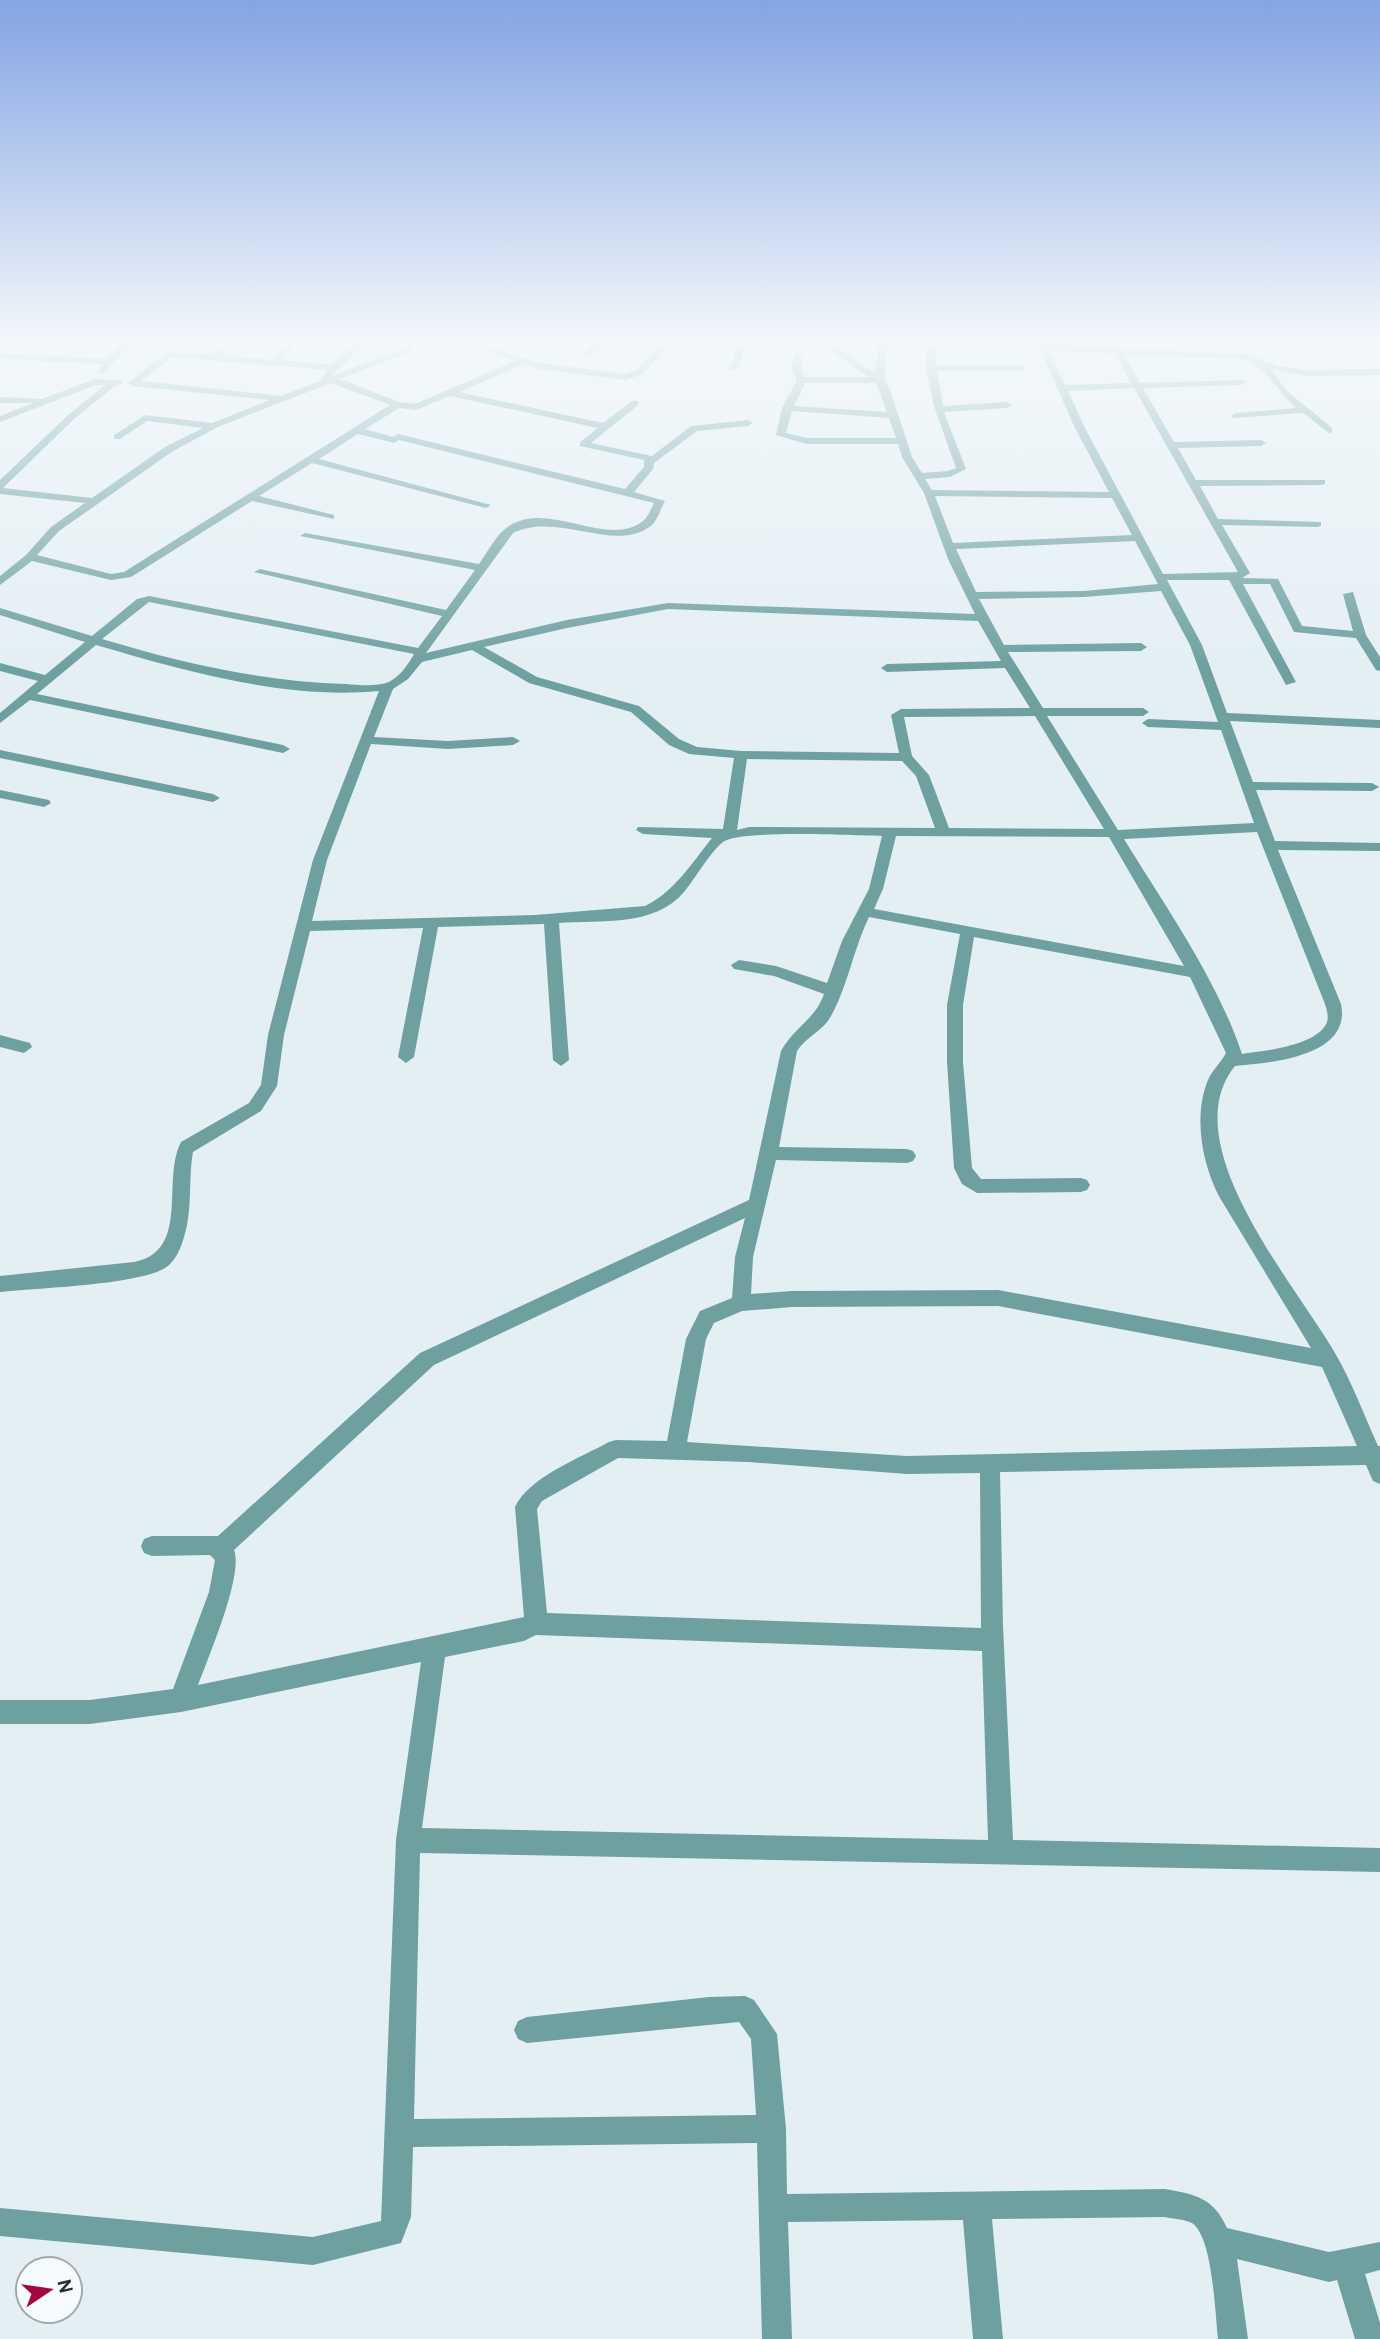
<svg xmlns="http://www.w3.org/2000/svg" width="1380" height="2339" font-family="Overpass,sans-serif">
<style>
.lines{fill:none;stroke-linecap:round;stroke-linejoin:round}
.minor{fill:#6ea0a0;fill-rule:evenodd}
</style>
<rect width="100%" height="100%" fill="#e4eff4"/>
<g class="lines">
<!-- minor -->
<g class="minor">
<polygon points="124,341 133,341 103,374 98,371 104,364 0,359 0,353 108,359"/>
<path d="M229 341H239L222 355 271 360 290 341H299L281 360 332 365 357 341H367L332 376 404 348 411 341H421L410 352 340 379 399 402 415 404 515 361 455 341H470L540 363 624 374 637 370 663 341H672L643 374 625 380 539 369 524 364 459 392 603 423 632 401H638V405L591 443 652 456 691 426 748 420 753 423 748 426 697 431 654 463 653 469 634 492 665 501C661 508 658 519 652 525 615 555 560 511 513 533L426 653 567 620 668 603 975 614 948 559 924 493 902 457 898 444H806L776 435 782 408 797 380 792 369 794 352 801 354 802 369 805 377H869L816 341H827L875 373 879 341H887L884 380 889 387 912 457 922 473 948 471 956 468 934 406 926 368 927 341H935L937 365 1024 366V370L1021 371H937L943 406 1007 402 1012 405 1007 408 944 412 966 469 950 477 925 479 932 490 1109 492 1075 428 1040 349 940 341H996L1111 348 1110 345 1114 342 1121 349 1245 353 1278 366 1309 370 1380 369V375L1309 376 1271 369 1287 391 1332 428V432L1329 433 1303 413 1233 418 1231 416 1236 413 1296 408C1278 392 1266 367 1244 359L1124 355 1140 383 1244 380 1246 382 1241 385 1143 388 1174 442 1261 440 1266 443 1261 446 1178 448 1196 480H1325V484L1321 485 1200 486 1218 519 1321 522V526L1317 527 1222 525 1250 573 1242 578 1278 579 1302 626 1353 631 1343 594 1353 592 1366 635 1380 657V671L1376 670 1356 638 1294 632 1270 584H1243L1296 682 1286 685 1229 580H1167L1202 645 1227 713 1380 720V728L1230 721 1253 782 1372 783 1379 787 1372 791 1256 790 1275 841 1380 843V851L1278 850 1341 1004C1352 1056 1272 1063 1235 1066 1172 1143 1296 1285 1335 1353 1352 1382 1364 1415 1378 1446H1380V1484L1373 1481 1366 1465 1000 1472 1003 1626 1013 1840 1380 1848V1872L420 1853 414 2119 756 2115 751 2039 739 2022 527 2043 518 2039 514 2030 518 2021 527 2017 709 1997 745 1996 754 2000 777 2034 786 2129 787 2194 1165 2189C1195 2194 1214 2198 1227 2228L1329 2252 1380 2242V2270L1365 2274 1380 2323V2339H1355L1337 2280 1329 2282 1237 2259 1248 2339H1218C1215 2314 1213 2237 1192 2223 1184 2219 1173 2219 1165 2217L992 2219 1003 2339H973L963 2220 788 2222 792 2339H762L757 2143 413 2147 411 2217 401 2243 313 2265 0 2236V2208L313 2237 381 2221 396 1840 421 1662 181 1712 90 1724H0V1700H90L173 1689 209 1592 215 1560 210 1555 152 1556 144 1553 141 1546 144 1539 152 1536H218L420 1353 749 1200 781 1051C796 1025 814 1021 824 994L774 976 734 969 731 965 739 960 776 966 827 983 842 941 869 889 882 836C854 836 742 829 723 842 710 852 695 879 684 892 655 927 600 920 559 923L569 1060 561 1066 553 1060 544 924 438 927 414 1057 406 1063 398 1057 423 928 310 931 284 1035 277 1086 261 1111 193 1152C188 1179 193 1209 184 1237 181 1248 175 1262 165 1268 137 1285 37 1288 0 1292V1276L134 1262C191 1251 161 1180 181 1142L249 1103 261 1085 268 1035 313 860 379 691C285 700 185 671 96 645L37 694 283 745 290 749 283 753 30 700 0 723V713L38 681 0 671V663L45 675 85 642 0 615V608L92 636 137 599 149 596 418 648 442 616 254 572 260 569 446 610 475 570 300 536 305 533 479 564C487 553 495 537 505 529 544 496 607 550 643 521 648 517 651 509 654 503L399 440 394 443 358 434 319 459 491 505 486 508 312 463 259 496 334 515V519L252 501 131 577 111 580 32 561 0 585V576L26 555 51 527 85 503 0 494V480L68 415 105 385H96L0 422V416L33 403H0V397L42 399 95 379 122 380V384L116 385 74 419 3 488 92 498 165 447 203 428 147 421 120 439H114V435L145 415 212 423 270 400 133 386 128 383 167 352 212 354ZM1049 350 1115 354 1131 383 1065 385ZM172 357 327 370 320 381 281 396 141 381ZM331 383 390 405 124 572 111 574 37 555 59 531 173 451 220 426ZM805 383H876L887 412 794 406ZM1134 388 1238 572 1163 574 1085 428 1068 391ZM450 396 598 428 580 442V446L644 460V467L625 489 398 434 393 437 365 429 399 408 416 410ZM792 411 889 418 896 438H806L786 433ZM935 496 1112 498 1132 535 953 543ZM1135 541 1158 584 1084 591 976 592 956 549ZM1161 591 1190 645 1218 722 1148 719 1142 723 1148 727 1221 730 1254 823 1118 830 1047 716H1143L1149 712 1143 708H1043L1008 652 1141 651 1147 647 1141 643 1004 645 979 599 1084 597ZM149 602 414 654C408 665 400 676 389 682 376 687 359 685 346 684 263 682 182 663 102 639ZM668 609 978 621 1001 661 887 664 881 668 887 672 1005 668 1030 708 901 709 891 715 899 753 741 751 697 747 679 739 639 706 537 677 484 647 567 628ZM472 650 529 683 631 712 669 745 689 754 734 758 723 829 638 827 636 830 643 834 712 838C692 863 674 892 645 906L535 915 312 921 327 860 371 744 448 749 513 745 520 741 513 737 448 741 374 737 393 689 408 679 422 662ZM1035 716 1104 829 949 828 929 775 912 756 904 717ZM747 759 902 761 916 776 935 828 749 827 737 830ZM1257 832 1325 1004C1327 1011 1330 1019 1325 1026 1312 1046 1264 1051 1242 1054 1218 981 1164 904 1124 839ZM896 836 1109 837 1184 966 874 909 883 889ZM869 917 960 934 947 1005V1062L954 1168 962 1184 977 1193 1081 1192 1087 1190 1090 1185 1087 1180 1081 1178 981 1179 972 1168 963 1062V1005L974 937 1190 977 1226 1053C1221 1063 1212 1070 1208 1080 1193 1116 1202 1165 1220 1198L1311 1348 998 1290 792 1291 751 1294 753 1257 776 1160 907 1163 913 1161 916 1156 913 1151 907 1149 779 1147 797 1051C806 1037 824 1030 831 1016 847 988 854 948 869 917ZM745 1218 735 1257 732 1298 700 1311 686 1339 667 1441 616 1440 609 1442C580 1458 529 1477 515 1507L524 1617 198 1685C208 1658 244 1574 234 1550L434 1365ZM998 1306 1322 1367 1357 1446 907 1456 687 1442 706 1339 714 1323 742 1311 792 1307ZM618 1458 748 1462 907 1474 980 1473 981 1628 547 1613 537 1509 542 1501ZM536 1635 982 1651 988 1840 422 1828 445 1657 524 1641Z"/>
<polygon points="539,341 549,341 541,349 535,349"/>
<polygon points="596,341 606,341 590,357 584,357 584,353"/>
<polygon points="739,341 748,341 738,368 730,370"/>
<polygon points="0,750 213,794 220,798 213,802 0,758"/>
<polygon points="0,790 49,800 51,803 44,807 0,798"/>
<polygon points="0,1035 30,1043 32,1047 24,1053 0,1047"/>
</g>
</g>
<!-- sky -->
<linearGradient id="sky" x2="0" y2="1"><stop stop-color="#84a4e4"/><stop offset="0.51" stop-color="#f3f8fa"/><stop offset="1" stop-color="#f3f8fa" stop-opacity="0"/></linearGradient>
<rect width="1380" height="669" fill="url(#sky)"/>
<!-- north arrow -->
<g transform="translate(49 2290) rotate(77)"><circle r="33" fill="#f5fbfe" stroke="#a4a9ac" stroke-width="2"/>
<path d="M0-5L12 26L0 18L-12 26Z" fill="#a3083e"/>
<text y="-10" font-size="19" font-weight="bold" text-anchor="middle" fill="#2a2e30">N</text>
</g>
</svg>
